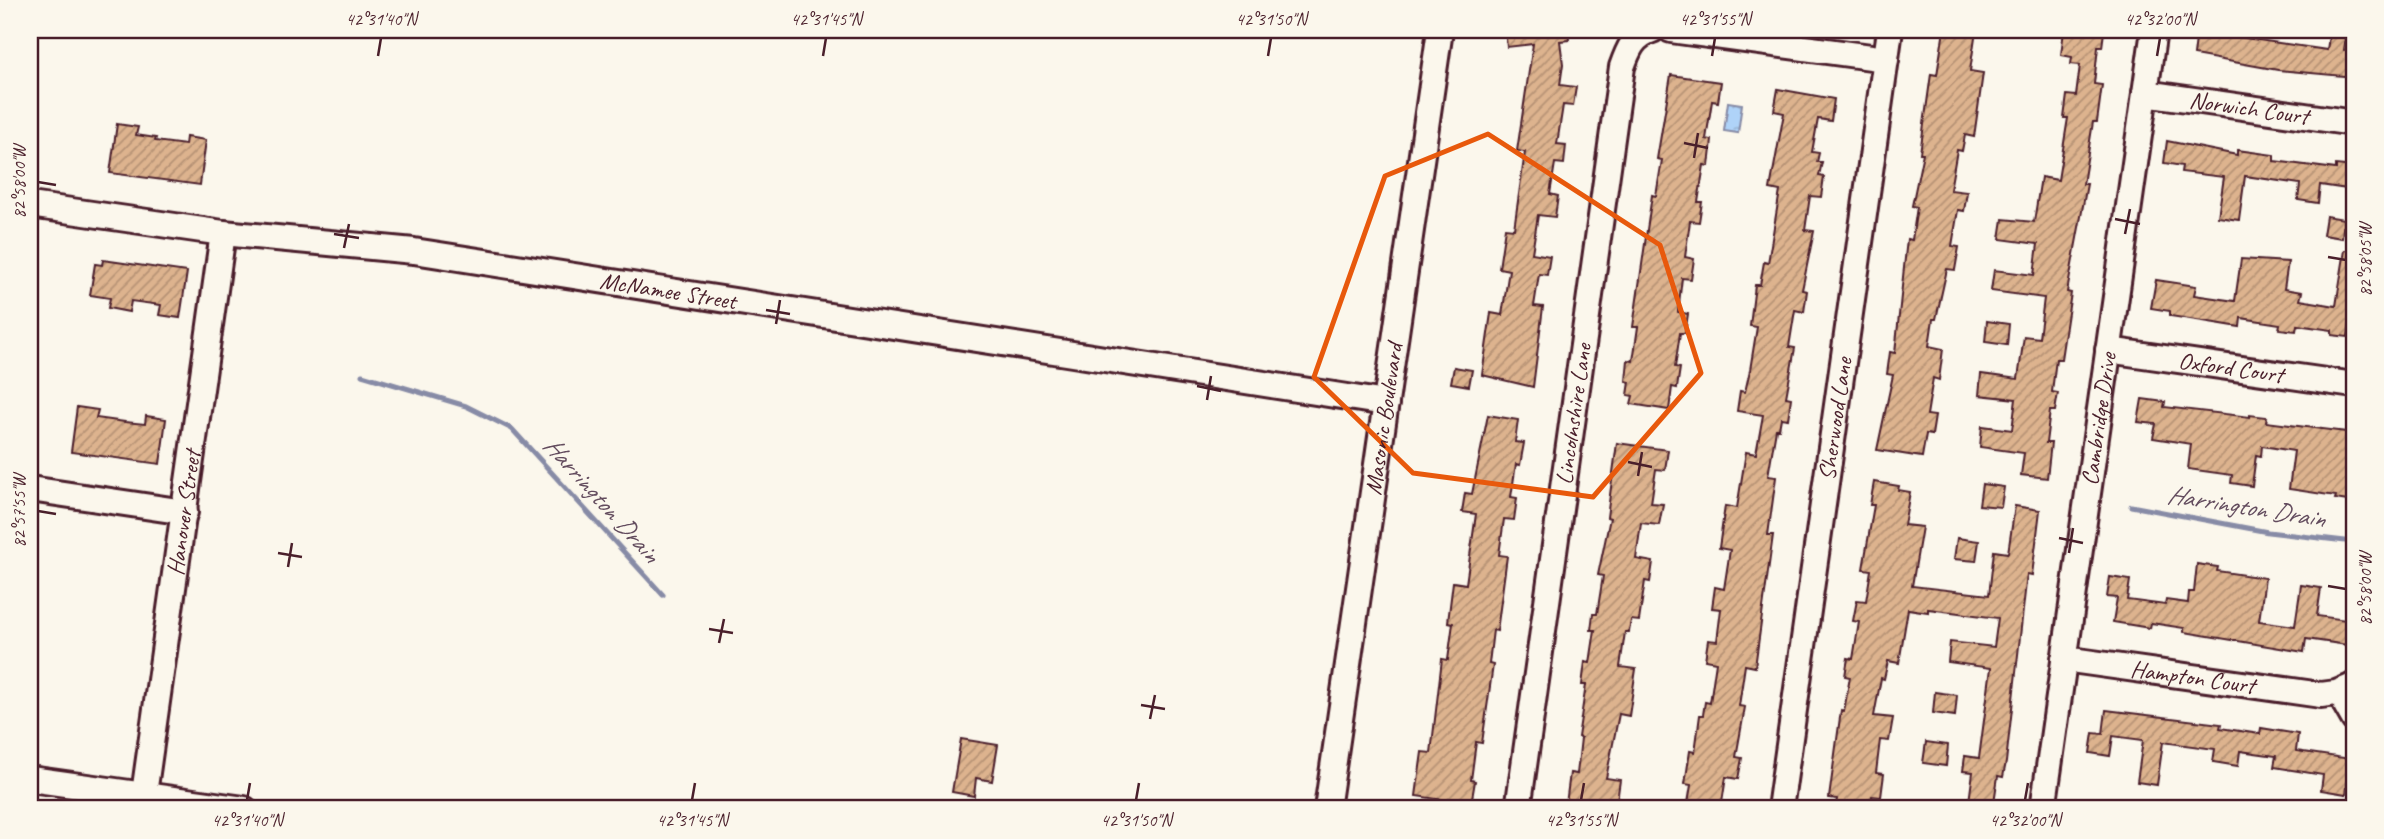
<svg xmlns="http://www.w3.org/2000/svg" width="2384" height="839" font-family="Caveat,sans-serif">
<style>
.water{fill:url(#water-ripples);stroke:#878ba6;stroke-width:2}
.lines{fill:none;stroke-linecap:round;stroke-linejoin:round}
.stream{stroke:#878ba6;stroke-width:5}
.building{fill:url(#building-hatch);stroke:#4a1f2b;stroke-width:2}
.minor-casing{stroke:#4a1f2b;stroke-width:30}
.minor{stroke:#fbf7ec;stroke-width:24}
.marked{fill:none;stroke:#e8590c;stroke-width:5;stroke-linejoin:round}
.ticks{fill:none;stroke:#4a1f2b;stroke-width:2.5}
.labels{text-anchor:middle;stroke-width:5;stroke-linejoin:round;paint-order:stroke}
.street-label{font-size:24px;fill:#4a1f2b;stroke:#fbf7ec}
.water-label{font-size:26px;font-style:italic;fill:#634c5e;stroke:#fbf7ec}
.neatline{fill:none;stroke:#4a1f2b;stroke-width:2.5}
.ticks-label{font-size:18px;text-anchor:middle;fill:#4a1f2b}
</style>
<defs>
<pattern id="water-ripples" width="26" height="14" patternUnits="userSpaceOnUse" patternTransform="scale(1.75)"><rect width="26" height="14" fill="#afd3f8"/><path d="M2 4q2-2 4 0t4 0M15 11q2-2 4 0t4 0" fill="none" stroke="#98b5d5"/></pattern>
<pattern id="building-hatch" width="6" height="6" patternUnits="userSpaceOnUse" patternTransform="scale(1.75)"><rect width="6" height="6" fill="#ddb38e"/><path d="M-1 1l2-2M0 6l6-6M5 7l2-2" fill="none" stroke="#b59174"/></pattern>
</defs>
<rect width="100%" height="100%" fill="#fbf7ec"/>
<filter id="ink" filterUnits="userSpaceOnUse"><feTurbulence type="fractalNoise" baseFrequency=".0143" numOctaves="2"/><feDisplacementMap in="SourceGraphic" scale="14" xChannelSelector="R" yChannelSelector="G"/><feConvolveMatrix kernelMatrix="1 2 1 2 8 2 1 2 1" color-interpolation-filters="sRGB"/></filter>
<g filter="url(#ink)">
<!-- water -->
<polygon class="water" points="1728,102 1742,104 1738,133 1724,131"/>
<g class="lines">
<!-- stream -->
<g class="stream">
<polyline points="362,375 466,406 512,429 663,595"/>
<polyline points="2131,506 2268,532 2354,542"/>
</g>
</g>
<!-- building -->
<g class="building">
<polygon points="1505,30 1568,30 1569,40 1560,41 1563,64 1560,85 1576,87 1573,106 1563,105 1557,144 1566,145 1564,164 1555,163 1550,194 1558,196 1555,217 1538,215 1532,253 1550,256 1547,275 1539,274 1534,306 1543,307 1533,387 1482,375 1491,313 1502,315 1509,270 1499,268 1505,228 1514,229 1525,152 1517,151 1533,44 1507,47"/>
<polygon points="1944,30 1976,30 1970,71 1983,73 1974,137 1965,135 1962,151 1957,150 1950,190 1967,192 1964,211 1958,210 1952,246 1959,247 1955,270 1947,269 1936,319 1933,319 1929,346 1943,349 1939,380 1933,378 1927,415 1935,416 1932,435 1926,434 1922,457 1877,450 1893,375 1887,374 1890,352 1895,353 1907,239 1912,240 1917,207 1912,206 1923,153 1920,153 1931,74 1937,75"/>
<polygon points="2064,30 2104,32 2102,47 2098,47 2094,84 2102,85 2097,122 2093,122 2083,184 2087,184 2067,292 2071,293 2061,359 2056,359 2052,392 2058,393 2055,411 2050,411 2046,443 2051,443 2047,478 2021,475 2024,453 1980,447 1982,426 2012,430 2016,399 1979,395 1981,374 2018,379 2024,336 2039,338 2044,298 1991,291 1994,270 2034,275 2038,244 2000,239 2003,219 2034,222 2041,177 2058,180 2068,118 2064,118 2067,95 2076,96 2080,65 2071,64 2072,57 2061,55"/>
<polygon points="2330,30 2347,30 2344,50 2354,52 2354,77 2278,70 2194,55 2197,31 2327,50"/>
<polygon points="1671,75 1721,82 1718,102 1712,101 1706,139 1712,140 1709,166 1704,165 1698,202 1702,202 1699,222 1690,221 1685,257 1694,259 1691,279 1682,278 1678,312 1688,314 1685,333 1680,333 1675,367 1680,368 1677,388 1672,387 1669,410 1631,404 1633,396 1628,395 1630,382 1626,381 1628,360 1633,361 1638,327 1633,327 1652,195 1656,196 1662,160 1657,159"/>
<polygon points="1778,89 1834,99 1831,121 1818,119 1812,152 1819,153 1817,162 1822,162 1819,176 1824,177 1821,197 1810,196 1805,230 1814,231 1802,290 1807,291 1804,312 1795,310 1789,347 1795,348 1786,397 1791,398 1788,419 1781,418 1779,429 1776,429 1768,476 1776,477 1768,535 1773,535 1755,667 1745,665 1739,706 1745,707 1736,757 1742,758 1738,779 1726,777 1721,809 1687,809 1691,785 1685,784 1690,751 1695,752 1700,715 1703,715 1705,702 1710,703 1716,662 1705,660 1708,640 1717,641 1721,609 1712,608 1715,587 1724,589 1730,550 1719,548 1725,506 1737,508 1746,452 1756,454 1763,415 1737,411 1740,391 1745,392 1750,370 1757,327 1750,326 1755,285 1760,285 1764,262 1768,263 1780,191 1770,189 1784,113 1774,111"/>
<polygon points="117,124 138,127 136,135 156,138 155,141 185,145 186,137 206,140 200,185 110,173"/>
<polygon points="2167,141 2237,155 2237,150 2274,155 2274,161 2336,169 2336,165 2354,167 2354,190 2320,185 2318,203 2298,200 2300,184 2245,176 2239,220 2218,217 2224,177 2181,172 2182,166 2164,163"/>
<polygon points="2326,216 2344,219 2342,238 2323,235"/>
<polygon points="2345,250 2354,251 2354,296 2348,337 2332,335 2332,330 2297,325 2296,331 2279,329 2280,324 2241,318 2240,327 2203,321 2170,316 2170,311 2151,308 2156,280 2196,286 2194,295 2235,301 2241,259 2288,262 2284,289 2302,292 2300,300 2336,306"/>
<polygon points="103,260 187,272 180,318 159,315 161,305 131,301 129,312 108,308 110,298 90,295 95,264 102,265"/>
<polygon points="1987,321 2009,324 2007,345 1985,342"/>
<polygon points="1454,367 1472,370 1469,386 1451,383"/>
<polygon points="2142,399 2165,402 2164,407 2250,417 2250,415 2267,417 2266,422 2354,433 2354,502 2335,499 2336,496 2289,489 2294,451 2262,446 2261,456 2256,455 2252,486 2231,483 2232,475 2188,469 2191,444 2153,438 2156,424 2138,422"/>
<polygon points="77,407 98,410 96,418 125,422 145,424 146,416 166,419 160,464 71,452"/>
<polygon points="1488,415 1518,420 1515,442 1524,443 1520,465 1516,464 1511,497 1517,498 1514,520 1504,519 1499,555 1507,556 1497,631 1493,630 1489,664 1493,665 1482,743 1476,742 1471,780 1475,781 1471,804 1416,796 1422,752 1431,753 1442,659 1448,660 1453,623 1448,622 1453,582 1466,584 1476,514 1462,512 1465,493 1472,494"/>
<polygon points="1617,443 1668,450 1665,470 1656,469 1651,503 1663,504 1659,525 1641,523 1636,559 1653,562 1650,582 1645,581 1639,621 1631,620 1629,632 1625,632 1620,667 1636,669 1629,716 1619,714 1606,778 1620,780 1617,801 1608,799 1607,809 1573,809 1573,805 1566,804 1570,773 1577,774 1581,738 1578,737 1586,685 1582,685 1585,662 1590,663 1595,630 1591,630 1593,614 1597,614 1603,576 1598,575 1610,518 1607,517"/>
<polygon points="1874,482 1899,486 1898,490 1910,492 1904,525 1922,527 1912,586 1989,595 1994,551 2008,553 2015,506 2040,510 2032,575 2027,574 2006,762 2003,777 1998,776 1993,809 1968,809 1973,772 1963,771 1965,756 1979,758 1991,668 1948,662 1950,642 1994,647 1998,618 1928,609 1928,612 1908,609 1899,663 1888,661 1884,679 1881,678 1874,716 1893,718 1889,741 1880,740 1876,773 1884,774 1881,797 1872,796 1870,809 1835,809 1837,799 1829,798 1841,710 1844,711 1850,677 1845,676 1848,658 1853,659 1859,622 1853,621 1857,600 1866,601 1871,570 1863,569 1874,505 1870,505"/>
<polygon points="1982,484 2004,487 2001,507 1979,505"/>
<polygon points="1957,538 1979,541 1976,561 1954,559"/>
<polygon points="2197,564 2218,567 2217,571 2265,578 2259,621 2295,626 2301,585 2321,588 2317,616 2354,621 2354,646 2306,639 2304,652 2184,632 2184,628 2151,623 2150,628 2113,622 2117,598 2107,597 2110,577 2130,580 2127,600 2165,605 2166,600 2188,603 2189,592 2194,592"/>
<polygon points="1935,692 1957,695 1955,716 1933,713"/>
<polygon points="2106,710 2221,724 2220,728 2260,734 2261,728 2298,734 2296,751 2351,759 2346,794 2321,790 2323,775 2274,767 2276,756 2240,751 2238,766 2213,762 2215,749 2163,742 2157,785 2137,782 2143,740 2113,736 2110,756 2090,753 2093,733 2103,734"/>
<polygon points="961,739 998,745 992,781 976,778 974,796 952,792"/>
<polygon points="1926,742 1948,745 1946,766 1923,763"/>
</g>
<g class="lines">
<defs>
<g id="minor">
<polyline points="1671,30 1886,59"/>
<path id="s1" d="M2145 93 2354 123"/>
<path id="s2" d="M30 205 223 233 414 251 1386 403"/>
<path id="s3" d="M2108 350 2354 385"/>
<polyline points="30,489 185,512"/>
<path id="s4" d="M2064 659 2321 695 2336 693 2353 686"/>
<polyline points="2354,685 2348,691 2346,705 2354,719"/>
<polyline points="30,779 244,809"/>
<path id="s5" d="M144 794 223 233"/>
<path id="s6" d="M1327 809 1440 30"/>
<path id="s7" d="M1518 809 1622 67C1628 50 1633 36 1652 30"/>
<path id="s8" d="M1780 809 1890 30"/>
<path id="s9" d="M2043 809 2154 30"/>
</g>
</defs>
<!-- minor casing -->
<use href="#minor" class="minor-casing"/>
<!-- minor -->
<use href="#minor" class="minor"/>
</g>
</g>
<!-- marked area -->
<path class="marked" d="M1488 134 1660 245 1701 373 1593 497 1413 473 1314 377 1385 176Z"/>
<!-- ticks -->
<path class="ticks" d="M378 56 381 38M823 56 826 38M1268 56 1271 38M1712 56 1715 38M2157 56 2160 38M1684 143 1708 148M1694 158 1698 133M38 182 56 185M2115 219 2140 224M334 234 359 238M2125 234 2130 209M344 248 349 224M2328 257 2346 260M766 310 790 314M776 324 780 300M1197 386 1221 391M1207 400 1211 376M1628 462 1652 467M1638 476 1642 452M38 511 56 514M2059 538 2083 543M278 553 302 557M2069 553 2073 528M288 567 292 543M2328 586 2346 589M709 629 733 633M719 643 724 619M1141 705 1165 709M1150 719 1155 695M247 800 250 783M692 800 695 783M1136 800 1139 783M1581 800 1584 783M2025 800 2028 783"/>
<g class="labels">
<!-- street labels -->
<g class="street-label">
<text dy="8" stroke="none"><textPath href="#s1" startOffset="105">Norwich Court</textPath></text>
<text dy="8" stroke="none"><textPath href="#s2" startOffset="644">McNamee Street</textPath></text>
<text dy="8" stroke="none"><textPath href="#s3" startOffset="124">Oxford Court</textPath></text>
<text dy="8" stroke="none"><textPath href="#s7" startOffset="399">Lincolnshire Lane</textPath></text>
<text dy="8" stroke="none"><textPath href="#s8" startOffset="394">Sherwood Lane</textPath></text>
<text dy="8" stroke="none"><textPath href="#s6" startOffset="394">Masonic Boulevard</textPath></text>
<text dy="8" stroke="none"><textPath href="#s9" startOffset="394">Cambridge Drive</textPath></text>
<text dy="8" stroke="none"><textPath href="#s5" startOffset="284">Hanover Street</textPath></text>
<text dy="8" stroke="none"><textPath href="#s4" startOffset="130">Hampton Court</textPath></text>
</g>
<!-- water labels -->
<g class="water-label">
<text transform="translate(602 499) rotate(48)" y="9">Harrington Drain</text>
<text transform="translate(2246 506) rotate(9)" y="9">Harrington Drain</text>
</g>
</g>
<!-- margin -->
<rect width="2384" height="839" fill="none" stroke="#fbf7ec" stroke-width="77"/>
<rect x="38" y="38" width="2308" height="762" class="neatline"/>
<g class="ticks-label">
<text x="381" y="25">42°31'40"N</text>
<text x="826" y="25">42°31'45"N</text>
<text x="1271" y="25">42°31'50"N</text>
<text x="1715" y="25">42°31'55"N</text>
<text x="2160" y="25">42°32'00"N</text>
<text transform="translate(19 182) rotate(-90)" y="6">82°58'00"W</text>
<text transform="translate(2365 260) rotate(-90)" y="6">82°58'05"W</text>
<text transform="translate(19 511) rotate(-90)" y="6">82°57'55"W</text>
<text transform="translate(2365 589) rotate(-90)" y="6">82°58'00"W</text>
<text x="247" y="826">42°31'40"N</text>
<text x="692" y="826">42°31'45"N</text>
<text x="1136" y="826">42°31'50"N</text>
<text x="1581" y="826">42°31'55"N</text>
<text x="2025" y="826">42°32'00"N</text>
</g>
</svg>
